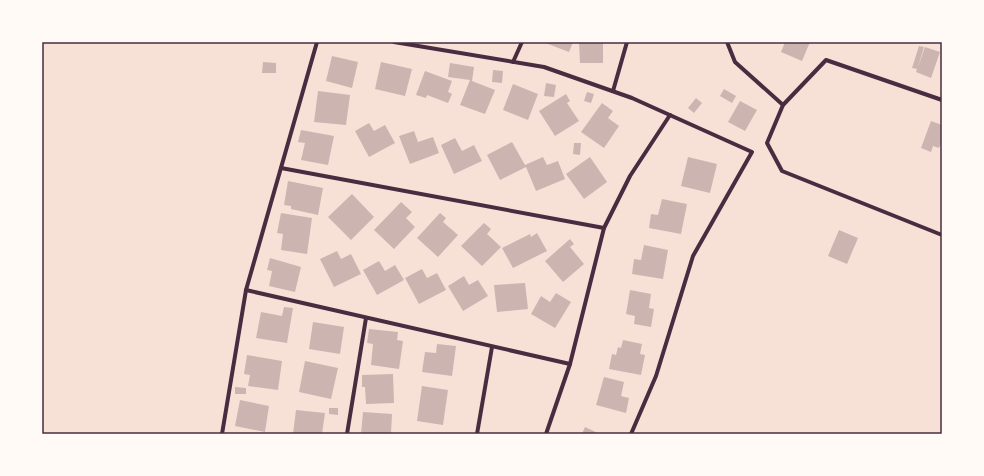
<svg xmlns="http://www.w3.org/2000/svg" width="984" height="476" font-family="'PT Sans Narrow',sans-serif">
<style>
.building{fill:#ccb4b1}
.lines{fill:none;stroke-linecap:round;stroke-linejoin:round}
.minor{stroke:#4a2c40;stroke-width:4}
.neatline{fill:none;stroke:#4a2c40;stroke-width:1.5}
</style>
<rect width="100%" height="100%" fill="#f7e1d7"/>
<!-- building -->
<g class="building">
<polygon points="543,42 573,42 569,52"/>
<polygon points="579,42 603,42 603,63 580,63"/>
<polygon points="785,42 810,42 802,61 781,52"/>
<polygon points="919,46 924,47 918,67 925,47 940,52 931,78 916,72 917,69 912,68"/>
<polygon points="332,56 358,62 352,88 326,81"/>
<polygon points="263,62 276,63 276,73 262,73"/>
<polygon points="381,62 412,69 405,96 375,89"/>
<polygon points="450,63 474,67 472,81 495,90 485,114 460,105 470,80 448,77"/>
<polygon points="493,70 503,71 502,83 492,82"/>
<polygon points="425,71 452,81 448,92 452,94 448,103 427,95 426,98 416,95"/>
<polygon points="546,83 556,85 554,97 544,96"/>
<polygon points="513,84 538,94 528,120 503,110"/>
<polygon points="724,89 736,96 732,103 720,96"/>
<polygon points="318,91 350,95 346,125 314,122"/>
<polygon points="587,92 594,94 591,103 584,101"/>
<polygon points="566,94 570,101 567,103 579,121 555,136 539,111"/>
<polygon points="696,98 702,103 694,113 688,108"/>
<polygon points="740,101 757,110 745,131 728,122"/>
<polygon points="602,103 613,111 608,118 619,126 604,148 581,132"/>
<polygon points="931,121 942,125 942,140 939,148 933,146 931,152 921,148"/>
<polygon points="369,123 374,131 385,125 395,143 369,157 355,131"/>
<polygon points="301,130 334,136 328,165 301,160 305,143 298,142"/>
<polygon points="414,131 418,142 433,137 439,153 410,164 399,136"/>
<polygon points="455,138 462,151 474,145 482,161 454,174 441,145"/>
<polygon points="512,142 525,165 543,157 547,165 558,161 565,179 536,191 526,167 500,180 487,155"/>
<polygon points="574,143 581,143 580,155 573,154"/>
<polygon points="590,157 607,182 584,199 566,174"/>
<polygon points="688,157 717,164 710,193 681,186"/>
<polygon points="288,181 323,188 318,215 291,209 291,206 284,205"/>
<polygon points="352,194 374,217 351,240 328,217"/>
<polygon points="662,199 687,204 681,234 649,228 651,214 658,215"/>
<polygon points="401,202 412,212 406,218 415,227 394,249 374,230"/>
<polygon points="281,213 312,218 307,254 281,250 283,234 277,233"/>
<polygon points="440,213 446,218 443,222 458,235 438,257 417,238"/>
<polygon points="484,223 491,229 487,234 501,247 482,266 461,246"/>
<polygon points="839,230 858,238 847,264 828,256"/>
<polygon points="537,233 547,251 513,268 502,248 530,234 531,237"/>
<polygon points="570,239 574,244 570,247 584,264 563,282 545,261"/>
<polygon points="644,245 668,250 663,279 632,274 634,259 641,260"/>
<polygon points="337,251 341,259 351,254 361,274 334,287 320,259"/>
<polygon points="270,258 301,267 295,292 269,286 272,271 267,270"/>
<polygon points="379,261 385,271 395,265 404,280 377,295 363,270"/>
<polygon points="422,269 427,278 437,273 446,290 419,304 405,278"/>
<polygon points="464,276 469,285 478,280 488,296 463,311 448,286"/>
<polygon points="525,283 528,309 497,312 494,285"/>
<polygon points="630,290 651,294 649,308 654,309 651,327 634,324 635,316 626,314"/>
<polygon points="556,293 571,302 555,328 531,314 541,296 550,302"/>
<polygon points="284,307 293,308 287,343 256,338 261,312 282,316"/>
<polygon points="313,322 344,327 340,354 309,349"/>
<polygon points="369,329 398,332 397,340 403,341 399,369 371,365 373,344 367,343"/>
<polygon points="623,340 642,344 640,354 645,355 641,375 609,369 612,354 616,355 618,347 621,348"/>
<polygon points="437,344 456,346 452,376 422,372 425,352 436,353"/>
<polygon points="247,355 282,361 278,390 248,386 250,375 244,374"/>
<polygon points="305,361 338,368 331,399 299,392"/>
<polygon points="393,374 394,403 366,404 365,387 362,387 362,375"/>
<polygon points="604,377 624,382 621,396 629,398 626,413 596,405"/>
<polygon points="422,386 448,390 443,425 417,421"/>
<polygon points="235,387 246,388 246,394 235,394"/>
<polygon points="240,400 269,406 265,432 235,426"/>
<polygon points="329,408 338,408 338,415 329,414"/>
<polygon points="296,410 325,413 322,434 293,434"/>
<polygon points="363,412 392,414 391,434 361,434"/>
<polygon points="585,427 600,434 582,434"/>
</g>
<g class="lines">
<!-- minor -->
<g class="minor">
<polyline points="394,42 544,67 632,98 752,152 693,256 656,376 631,434"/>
<polyline points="727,42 735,62 783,105"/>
<polyline points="513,62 522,42"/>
<polyline points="613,91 627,42"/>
<polyline points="942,100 826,60 783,105 767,143 782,171 942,235"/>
<polyline points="281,168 604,228"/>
<polyline points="246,290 570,364"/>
<polyline points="222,434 246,290 317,42"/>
<polyline points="347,434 366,318"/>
<polyline points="477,434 492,347"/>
<polyline points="546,434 570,364 604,228 630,176 670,115"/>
</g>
</g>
<!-- border -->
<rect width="984" height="476" fill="none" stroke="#fffaf5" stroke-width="86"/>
<rect x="43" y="43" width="898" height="390" class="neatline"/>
</svg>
